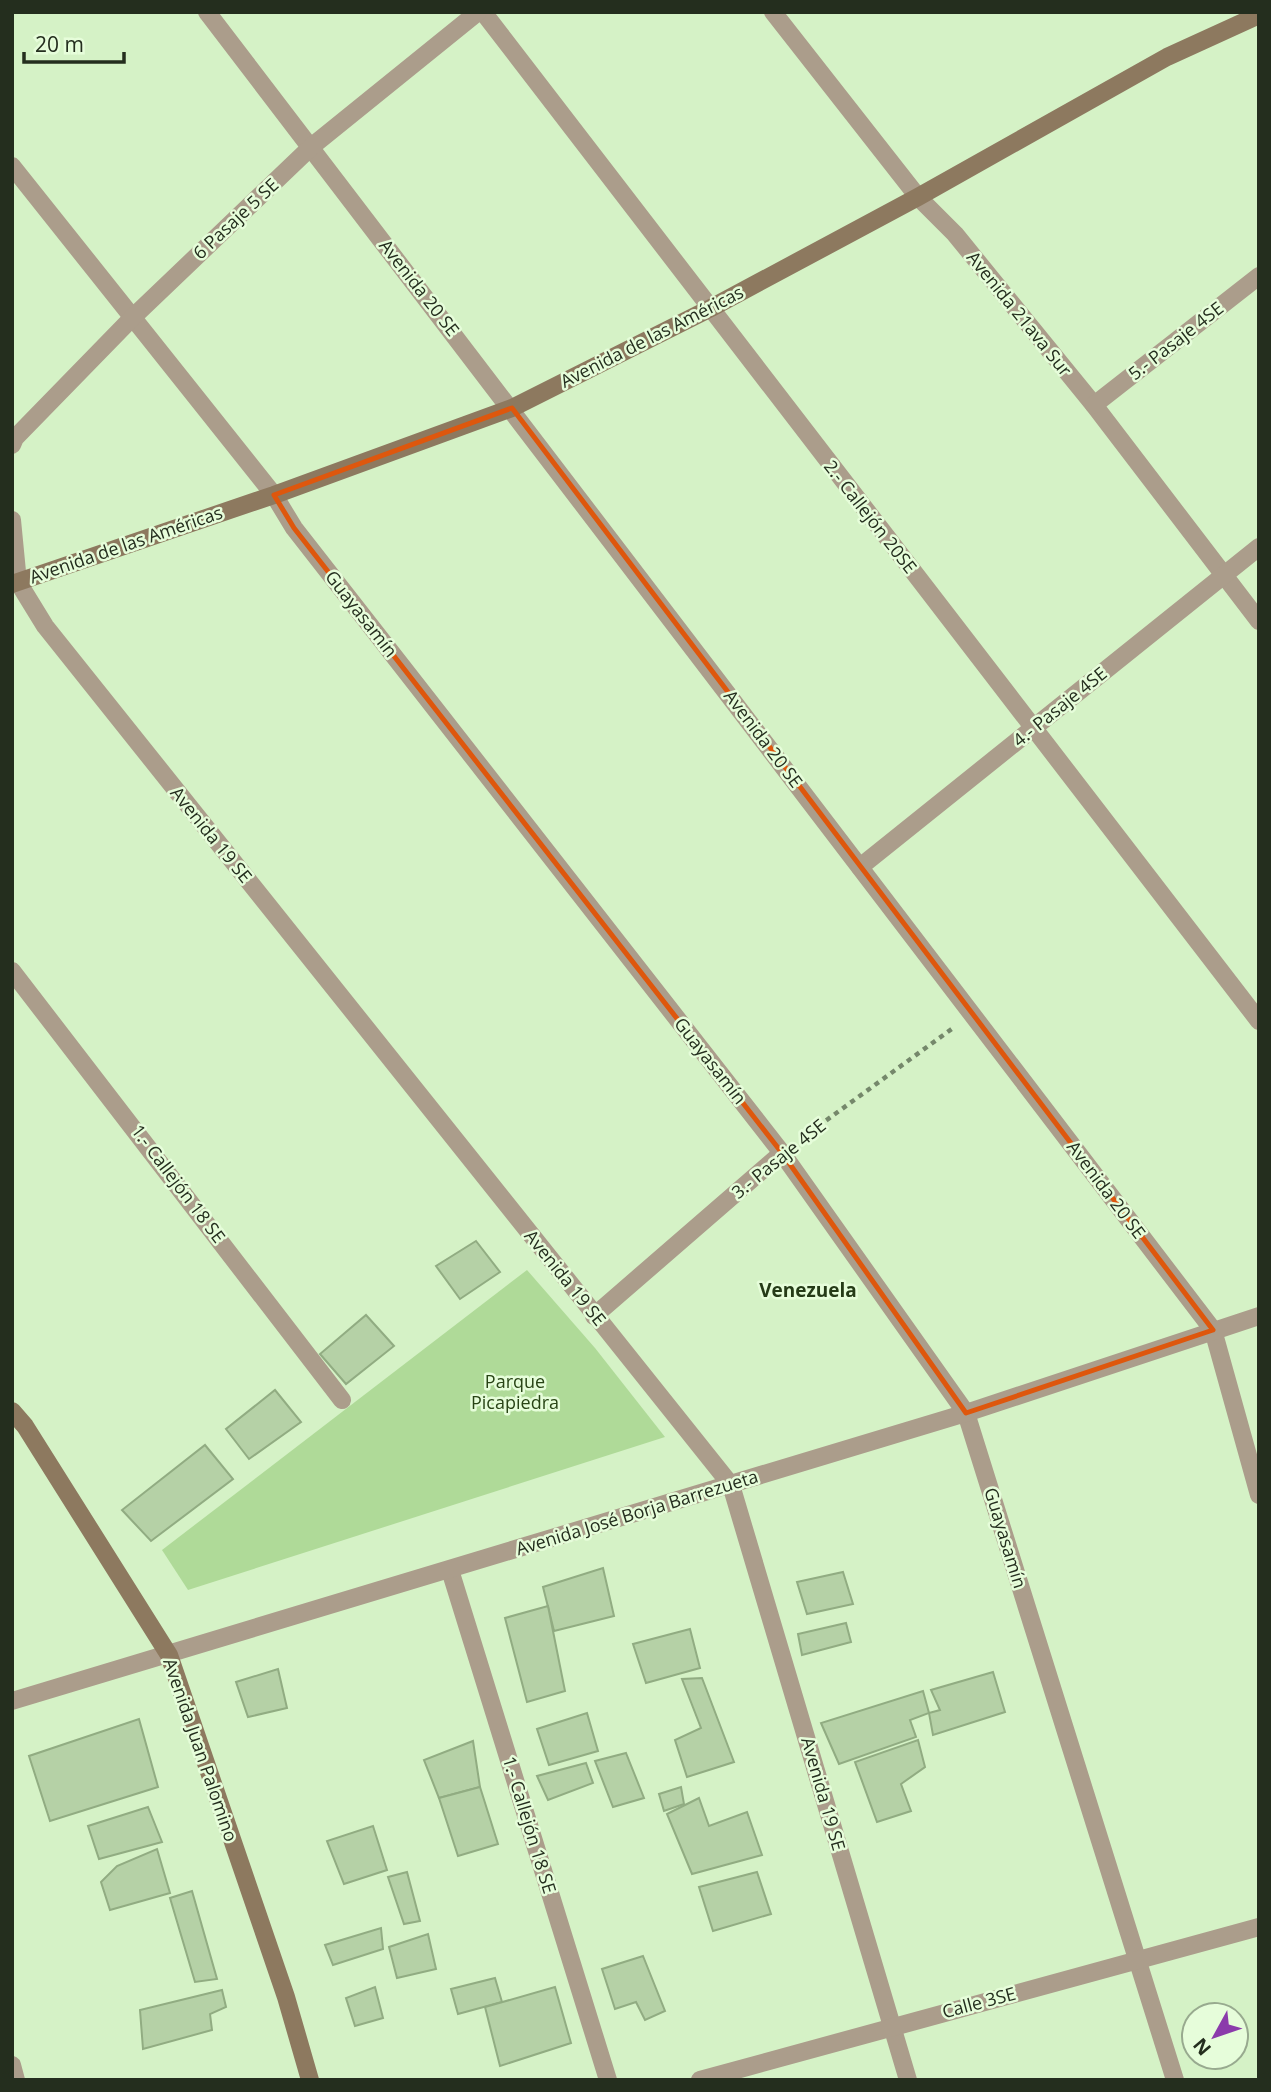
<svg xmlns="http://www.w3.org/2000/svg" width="1271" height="2092" font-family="'Open Sans',sans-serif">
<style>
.green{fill:#afda98}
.building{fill:#b5d1a6;stroke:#91ac82;stroke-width:2}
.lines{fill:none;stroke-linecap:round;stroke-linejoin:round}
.path{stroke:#75886b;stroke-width:4.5;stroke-dasharray:5 5;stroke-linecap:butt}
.street{stroke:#ab9d8b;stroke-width:18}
.secondary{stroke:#8d795f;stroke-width:18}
.marked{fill:none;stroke:#de570d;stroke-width:5;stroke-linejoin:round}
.labels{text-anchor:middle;stroke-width:5;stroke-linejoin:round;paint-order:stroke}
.street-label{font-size:18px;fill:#242e1e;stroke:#e6fdda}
.park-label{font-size:18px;fill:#284415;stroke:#e6fdda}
.neighbourhood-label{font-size:19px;font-weight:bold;fill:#253b17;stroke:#e6fdda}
</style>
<rect width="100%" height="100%" fill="#d5f2c6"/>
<!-- green -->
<polygon class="green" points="527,1270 595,1348 665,1437 188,1590 162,1550"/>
<!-- building -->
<g class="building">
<polygon points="476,1241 500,1272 460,1299 436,1266"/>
<polygon points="366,1315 394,1346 346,1384 320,1354"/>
<polygon points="275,1390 301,1422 249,1459 226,1429"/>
<polygon points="205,1445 233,1479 151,1541 122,1510"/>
<polygon points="603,1568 614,1616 554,1631 543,1587"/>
<polygon points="843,1572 853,1604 807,1614 797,1582"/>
<polygon points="548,1606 565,1691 527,1702 505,1618"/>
<polygon points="846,1623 851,1642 802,1655 798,1634"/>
<polygon points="690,1629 700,1668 646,1683 633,1644"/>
<polygon points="278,1669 287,1708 248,1717 236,1682"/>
<polygon points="993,1672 1005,1712 933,1735 929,1713 940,1710 931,1690"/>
<polygon points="702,1678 734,1762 687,1777 675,1740 701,1728 682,1679"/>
<polygon points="923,1691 929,1713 910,1720 916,1737 839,1764 821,1723"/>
<polygon points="587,1713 598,1751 549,1765 537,1729"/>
<polygon points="139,1719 158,1787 50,1821 29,1756"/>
<polygon points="918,1740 925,1767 901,1784 911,1811 877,1822 855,1762"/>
<polygon points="473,1741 480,1787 439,1798 424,1760"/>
<polygon points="626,1753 644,1798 613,1807 595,1761"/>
<polygon points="586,1763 593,1783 548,1800 537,1776"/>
<polygon points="480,1787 498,1844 458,1856 439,1798"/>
<polygon points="681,1787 684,1804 664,1811 659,1794"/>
<polygon points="699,1798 709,1826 747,1812 762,1855 692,1874 667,1814"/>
<polygon points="148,1807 162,1842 99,1859 88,1826"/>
<polygon points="373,1826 387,1870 344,1884 327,1841"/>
<polygon points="157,1849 170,1893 110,1910 101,1882 117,1866"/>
<polygon points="407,1872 420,1921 404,1924 388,1877"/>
<polygon points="757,1872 771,1914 713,1931 699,1887"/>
<polygon points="192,1891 217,1979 195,1982 170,1898"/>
<polygon points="381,1928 383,1949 333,1965 325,1945"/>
<polygon points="428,1934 436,1969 397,1978 389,1947"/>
<polygon points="643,1956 665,2011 645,2020 636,2002 615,2009 602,1969"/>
<polygon points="495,1978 502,2002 458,2014 451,1989"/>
<polygon points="375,1987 383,2018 355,2026 346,1998"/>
<polygon points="555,1987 571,2043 500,2066 485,2007"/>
<polygon points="222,1990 226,2007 210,2014 212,2030 143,2049 140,2010"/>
</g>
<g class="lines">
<!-- path -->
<polyline class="path" points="802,1138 953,1028"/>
<!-- street -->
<g class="street">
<polyline points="207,12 1213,1330 1259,1495"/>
<polyline points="483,12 1259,1021"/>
<polyline points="773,12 918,197 955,234 1094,405 1259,621"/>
<polyline points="12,166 274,495 294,528 782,1153 966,1413 1175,2080"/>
<polyline points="1094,405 1259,276"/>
<polyline points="12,445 15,438 131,319 311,147 478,12"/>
<polyline points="12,520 18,582 45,626 731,1485 908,2080"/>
<polyline points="860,867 1259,547"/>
<polyline points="12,971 342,1400"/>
<polyline points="594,1316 782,1153"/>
<polyline points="450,1570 608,2080"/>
<polyline points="12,1701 966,1413 1259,1316"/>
<polyline points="12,2065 16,2080"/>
<polyline points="700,2080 1259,1927"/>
</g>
<!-- secondary -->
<g class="secondary">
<polyline points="12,584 274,495 512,408 711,308 918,197 1167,57 1259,15"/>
<polyline points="12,1411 25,1426 169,1655 286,1997 310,2080"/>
</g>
</g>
<!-- marked area -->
<path class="marked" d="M512 408 1213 1330 966 1413 782 1153 294 528 274 495Z"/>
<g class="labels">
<!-- street labels -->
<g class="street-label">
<text transform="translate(236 219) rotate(-43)" y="6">6 Pasaje 5 SE</text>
<text transform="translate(419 288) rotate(52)" y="6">Avenida 20 SE</text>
<text transform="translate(1019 314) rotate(51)" y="6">Avenida 21ava Sur</text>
<text transform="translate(652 337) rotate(-27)" y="6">Avenida de las Américas</text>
<text transform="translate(1176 341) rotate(-38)" y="6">5.- Pasaje 4SE</text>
<text transform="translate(870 517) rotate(52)" y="6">2.- Callejón 20SE</text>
<text transform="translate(126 545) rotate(-19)" y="6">Avenida de las Américas</text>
<text transform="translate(361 614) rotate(52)" y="6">Guayasamín</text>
<text transform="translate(1060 707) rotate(-39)" y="6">4.- Pasaje 4SE</text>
<text transform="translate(763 739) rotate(53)" y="6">Avenida 20 SE</text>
<text transform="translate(211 835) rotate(51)" y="6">Avenida 19 SE</text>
<text transform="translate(710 1061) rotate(52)" y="6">Guayasamín</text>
<text transform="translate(779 1159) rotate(-39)" y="6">3.- Pasaje 4SE</text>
<text transform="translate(178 1184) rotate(53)" y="6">1.- Callejón 18 SE</text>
<text transform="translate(1106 1190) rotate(53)" y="6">Avenida 20 SE</text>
<text transform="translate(565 1278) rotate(51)" y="6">Avenida 19 SE</text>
<text transform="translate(637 1513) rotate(-17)" y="6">Avenida José Borja Barrezueta</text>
<text transform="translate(1005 1538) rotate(73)" y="6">Guayasamín</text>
<text transform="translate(200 1750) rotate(71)" y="6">Avenida Juan Palomino</text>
<text transform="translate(823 1794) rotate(74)" y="6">Avenida 19 SE</text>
<text transform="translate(529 1825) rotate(73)" y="6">1.- Callejón 18 SE</text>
<text transform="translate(979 2003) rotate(-15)" y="6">Calle 3SE</text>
</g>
<!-- park labels -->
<g class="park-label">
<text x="515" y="1388">Parque<tspan x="515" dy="21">Picapiedra</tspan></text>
</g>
<!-- neighbourhood labels -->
<g class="neighbourhood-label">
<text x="808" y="1297">Venezuela</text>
</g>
</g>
<!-- border -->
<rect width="1271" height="2092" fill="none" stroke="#242e1e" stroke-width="28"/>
<!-- north arrow -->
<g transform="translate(1215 2036) rotate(230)"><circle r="33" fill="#e6fdda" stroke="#98aa8f" stroke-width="2"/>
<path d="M0-5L12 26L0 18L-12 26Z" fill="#8b3bab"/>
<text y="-10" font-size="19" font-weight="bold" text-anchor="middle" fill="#242e1e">N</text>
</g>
<!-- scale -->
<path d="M24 52v10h100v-10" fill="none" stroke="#242e1e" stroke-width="3.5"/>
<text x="35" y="52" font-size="21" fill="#242e1e" stroke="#e6fdda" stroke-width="5" paint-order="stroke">20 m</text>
</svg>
